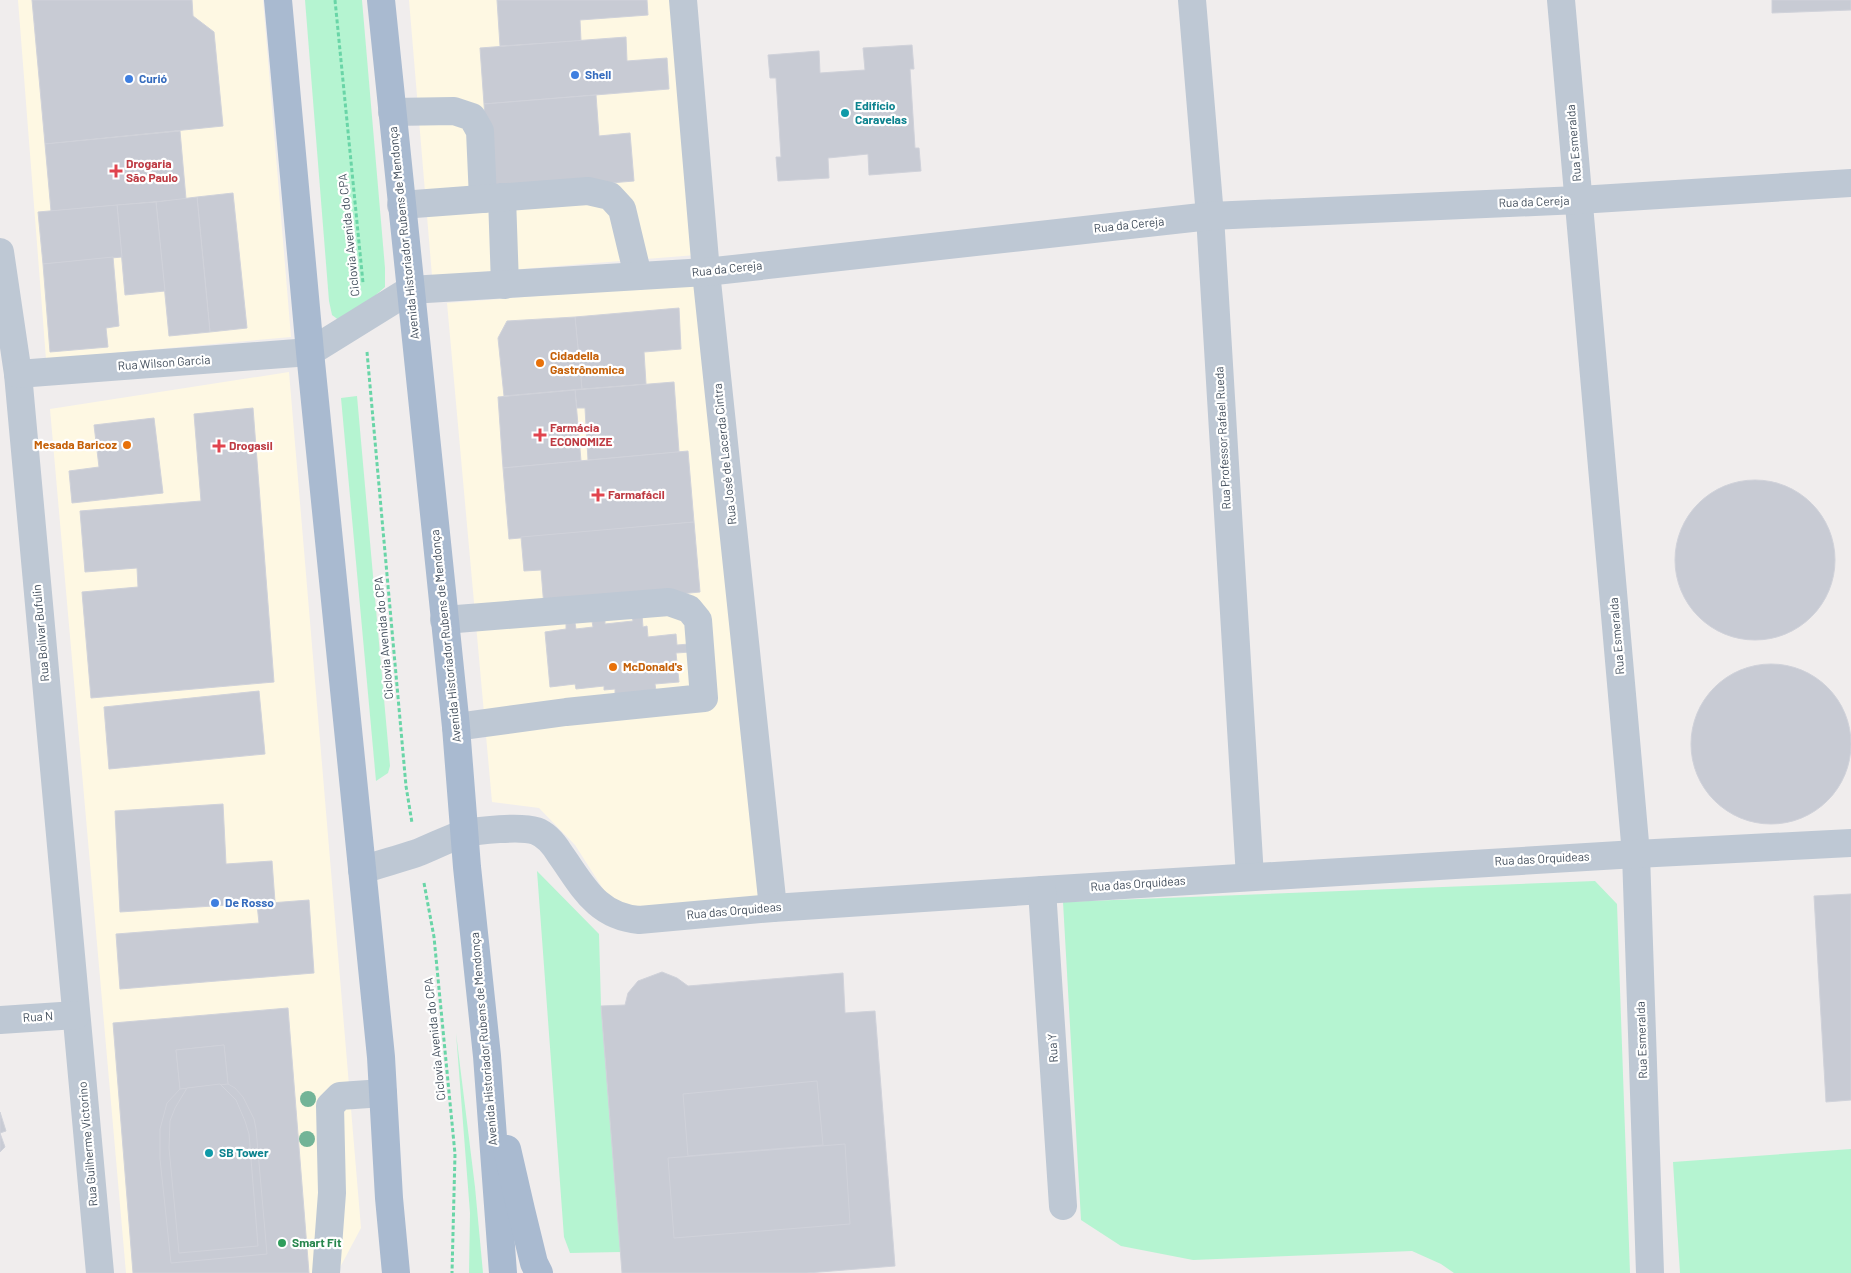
<svg xmlns="http://www.w3.org/2000/svg" width="1851" height="1273" font-family="Barlow,sans-serif">
<style>
.commercial{fill:#fef8e3}
.green{fill:#b5f4d1}
.building{fill:#c8cbd4;stroke:#d0d2da}
.lines{fill:none;stroke-linecap:round;stroke-linejoin:round}
.path{stroke:#69d5a7;stroke-width:3;stroke-dasharray:4 2.5;stroke-linecap:butt}
.minor{stroke:#bec8d4;stroke-width:28}
.major{stroke:#a9bad0;stroke-width:28}
.tree{fill:#73b497}
.shop-dot{fill:#3f7fe0;stroke:#fff;stroke-width:2}
.culture-dot{fill:#0f9aa8;stroke:#fff;stroke-width:2}
.health-dot{fill:#e0444e;stroke:#fff;stroke-width:2}
.food-dot{fill:#e8710a;stroke:#fff;stroke-width:2}
.leisure-dot{fill:#2e9e5b;stroke:#fff;stroke-width:2}
.labels{text-anchor:middle;stroke-width:4.5;stroke-linejoin:round;paint-order:stroke}
.shop-label{font-size:12px;font-weight:bold;fill:#366cbe;stroke:#fff;text-anchor:start}
.culture-label{font-size:12px;font-weight:bold;fill:#0d838f;stroke:#fff;text-anchor:start}
.street-label{font-size:12px;fill:#434f5d;stroke:#fff}
.health-label{font-size:12px;font-weight:bold;fill:#be3a42;stroke:#fff;text-anchor:start}
.food-label{font-size:12px;font-weight:bold;fill:#c56008;stroke:#fff;text-anchor:start}
.leisure-label{font-size:12px;font-weight:bold;fill:#27864d;stroke:#fff;text-anchor:start}
</style>
<rect width="100%" height="100%" fill="#f0eded"/>
<!-- commercial -->
<g class="commercial">
<polygon points="18,0 263,0 291,337 46,359"/>
<polygon points="409,0 675,0 696,255 432,276"/>
<polygon points="697,284 761,900 623,908 607,895 575,845 539,808 492,802 447,303"/>
<polygon points="289,372 361,1228 337,1273 126,1273 50,409"/>
</g>
<!-- green -->
<g class="green">
<polygon points="305,0 362,0 385,268 385,287 347,320 340,321 332,315 329,301"/>
<polygon points="357,396 390,766 388,773 376,781 341,398"/>
<polygon points="537,871 599,934 601,1006 621,1252 570,1253 564,1237"/>
<polygon points="1595,881 1617,904 1630,1273 1454,1273 1441,1264 1412,1251 1193,1260 1121,1246 1081,1220 1063,902"/>
<polygon points="456,1033 475,1187 483,1273 469,1273 470,1213"/>
<polygon points="1851,1149 1851,1273 1680,1273 1673,1162"/>
</g>
<!-- building -->
<g class="building">
<polygon points="32,0 192,0 193,16 214,32 223,126 45,144"/>
<polygon points="497,0 647,0 648,15 580,20 581,41 500,46"/>
<polygon points="1772,0 1851,0 1851,10 1772,13"/>
<polygon points="626,37 627,61 667,58 669,89 484,104 480,48"/>
<polygon points="912,45 914,69 910,69 915,148 919,148 921,171 869,175 868,154 828,158 829,178 778,181 776,157 781,157 776,78 770,78 768,55 819,51 820,73 865,70 863,48"/>
<polygon points="596,95 599,136 630,133 634,181 491,193 484,104"/>
<polygon points="180,131 186,199 51,211 45,144"/>
<polygon points="233,193 247,328 210,332 197,197"/>
<polygon points="197,197 210,332 169,336 156,202"/>
<polygon points="156,202 165,291 125,295 117,205"/>
<polygon points="117,205 122,257 43,264 38,212"/>
<polygon points="113,257 119,326 106,328 108,347 50,352 43,264"/>
<polygon points="679,308 681,349 644,352 646,384 582,389 575,317"/>
<polygon points="575,317 582,389 504,396 498,338 507,321"/>
<polygon points="674,382 679,452 588,460 585,408 577,408 575,390"/>
<polygon points="575,390 581,461 503,468 498,397"/>
<polygon points="253,408 274,682 91,698 82,592 138,587 137,568 85,572 80,511 201,501 194,414"/>
<polygon points="154,418 163,493 72,503 69,471 99,467 94,425"/>
<polygon points="688,451 694,522 509,539 503,468"/>
<circle cx="1755" cy="560" r="80"/>
<polygon points="694,522 700,592 544,607 541,570 524,571 521,537"/>
<polygon points="642,615 643,627 647,626 648,637 676,634 677,645 689,644 690,652 676,653 679,682 655,684 656,691 615,696 615,689 604,690 604,686 576,689 575,684 550,687 545,632 566,629 566,624 575,623 576,629 593,627 592,621 605,619 605,624 633,621 632,616"/>
<circle cx="1771" cy="744" r="80"/>
<polygon points="259,691 265,754 109,769 104,707"/>
<polygon points="223,804 226,864 272,861 275,902 120,912 115,811"/>
<polygon points="1851,894 1851,1100 1826,1102 1814,896"/>
<polygon points="309,900 314,973 120,989 116,934 259,923 257,904"/>
<polygon points="662,972 677,978 688,986 843,973 845,1013 875,1011 895,1266 807,1273 622,1273 601,1006 625,1005 628,993 638,981"/>
<polygon points="288,1008 309,1273 133,1273 113,1023"/>
<polygon points="224,1045 228,1084 235,1088 243,1097 254,1119 256,1129 267,1254 171,1263 160,1159 160,1129 167,1103 180,1089 176,1050"/>
<polygon points="224,1045 228,1084 180,1089 176,1050"/>
<polygon points="817,1081 823,1145 688,1156 683,1094"/>
<polygon points="220,1084 236,1100 245,1121 249,1134 258,1246 179,1253 169,1148 170,1121 175,1108 187,1088"/>
<polygon points="0,1112 6,1131 0,1133"/>
<polygon points="0,1133 5,1147 0,1152"/>
<polygon points="845,1144 850,1224 674,1238 668,1158"/>
</g>
<g class="lines">
<!-- path -->
<g class="path">
<polyline points="335,0 363,283"/>
<polyline points="367,352 406,786 412,823"/>
<polyline points="424,883 434,937 455,1154 452,1273"/>
</g>
<!-- minor -->
<g class="minor">
<polyline points="683,0 706,272 773,908"/>
<polyline points="1192,0 1210,216 1250,877"/>
<polyline points="1561,0 1636,854 1650,1273"/>
<polyline points="392,112 454,111 472,117 480,131 483,199"/>
<polyline points="502,197 505,285"/>
<polyline points="401,205 588,191 610,196 622,209 638,276"/>
<polyline points="0,252 18,374 100,1273"/>
<polyline points="18,374 310,352 410,290 706,272 1210,216 1579,200 1851,183"/>
<polyline points="444,620 669,602 689,609 698,620 704,698 566,712 456,727"/>
<path d="M362 870C380 864 399 859 417 853 433 847 447 839 463 834 478 830 521 826 536 831 547 835 554 844 560 854 583 886 596 916 639 920L773 908 1042 890 1636 854 1851 843"/>
<polyline points="1042,890 1063,1206"/>
<polyline points="0,1020 76,1015"/>
<polyline points="326,1273 332,1193 330,1106 340,1096 383,1093"/>
</g>
<!-- major -->
<g class="major">
<polyline points="278,0 310,352 381,1057 389,1198 396,1273"/>
<polyline points="381,0 456,727 467,867 487,1056 503,1273"/>
<polyline points="507,1149 521,1210 534,1263 539,1273"/>
</g>
</g>
<!-- trees -->
<g class="tree">
<circle cx="308" cy="1099" r="8"/>
<circle cx="307" cy="1139" r="8"/>
</g>
<!-- markers -->
<g class="shop-dot">
<circle cx="575" cy="75" r="5"/>
<circle cx="129" cy="79" r="5"/>
<circle cx="215" cy="903" r="5"/>
</g>
<g class="culture-dot">
<circle cx="845" cy="113" r="5"/>
<circle cx="209" cy="1153" r="5"/>
</g>
<g class="health-dot">
<path d="M113.5 163.5h5v5h5v5h-5v5h-5v-5h-5v-5h5z"/>
<path d="M537.5 427.5h5v5h5v5h-5v5h-5v-5h-5v-5h5z"/>
<path d="M216.5 438.5h5v5h5v5h-5v5h-5v-5h-5v-5h5z"/>
<path d="M595.5 487.5h5v5h5v5h-5v5h-5v-5h-5v-5h5z"/>
</g>
<g class="food-dot">
<circle cx="540" cy="363" r="5"/>
<circle cx="127" cy="445" r="5"/>
<circle cx="613" cy="667" r="5"/>
</g>
<circle class="leisure-dot" cx="282" cy="1243" r="5"/>
<g class="labels">
<!-- shop labels -->
<g class="shop-label">
<text x="585" y="79">Shell</text>
<text x="139" y="83">Curió</text>
<text x="225" y="907">De Rosso</text>
</g>
<!-- culture labels -->
<g class="culture-label">
<text x="855" y="110">Edifício<tspan x="855" dy="14">Caravelas</tspan></text>
<text x="219" y="1157">SB Tower</text>
</g>
<!-- street labels -->
<g class="street-label">
<text transform="translate(1574 143) rotate(-95)" y="4">Rua Esmeralda</text>
<text transform="translate(1534 202) rotate(-2)" y="4">Rua da Cereja</text>
<text transform="translate(1129 225) rotate(-6)" y="4">Rua da Cereja</text>
<text transform="translate(404 233) rotate(-96)" y="4">Avenida Historiador Rubens de Mendonça</text>
<text transform="translate(349 235) rotate(-96)" y="4">Ciclovia Avenida do CPA</text>
<text transform="translate(727 269) rotate(-6)" y="4">Rua da Cereja</text>
<text transform="translate(164 363) rotate(-4)" y="4">Rua Wilson Garcia</text>
<text transform="translate(1223 438) rotate(-93)" y="4">Rua Professor Rafael Rueda</text>
<text transform="translate(725 454) rotate(-96)" y="4">Rua José de Lacerda Cintra</text>
<text transform="translate(41 633) rotate(-95)" y="4">Rua Bolivar Bufulin</text>
<text transform="translate(446 636) rotate(-96)" y="4">Avenida Historiador Rubens de Mendonça</text>
<text transform="translate(1617 636) rotate(-95)" y="4">Rua Esmeralda</text>
<text transform="translate(384 638) rotate(-95)" y="4">Ciclovia Avenida do CPA</text>
<text transform="translate(1542 859) rotate(-3)" y="4">Rua das Orquídeas</text>
<text transform="translate(1138 884) rotate(-4)" y="4">Rua das Orquídeas</text>
<text transform="translate(734 911) rotate(-5)" y="4">Rua das Orquídeas</text>
<text transform="translate(38 1017) rotate(-4)" y="4">Rua N</text>
<text transform="translate(435 1039) rotate(-96)" y="4">Ciclovia Avenida do CPA</text>
<text transform="translate(484 1039) rotate(-95)" y="4">Avenida Historiador Rubens de Mendonça</text>
<text transform="translate(1642 1040) rotate(-92)" y="4">Rua Esmeralda</text>
<text transform="translate(1053 1048) rotate(-94)" y="4">Rua Y</text>
<text transform="translate(88 1144) rotate(-95)" y="4">Rua Guilherme Victorino</text>
</g>
<!-- health labels -->
<g class="health-label">
<text x="126" y="168">Drogaria<tspan x="126" dy="14">São Paulo</tspan></text>
<text x="550" y="432">Farmácia<tspan x="550" dy="14">ECONOMIZE</tspan></text>
<text x="229" y="450">Drogasil</text>
<text x="608" y="499">Farmafácil</text>
</g>
<!-- food labels -->
<g class="food-label">
<text x="550" y="360">Cidadella<tspan x="550" dy="14">Gastrônomica</tspan></text>
<text x="117" y="449" text-anchor="end">Mesada Baricoz</text>
<text x="623" y="671">McDonald's</text>
</g>
<!-- leisure labels -->
<g class="leisure-label">
<text x="292" y="1247">Smart Fit</text>
</g>
</g>
</svg>
